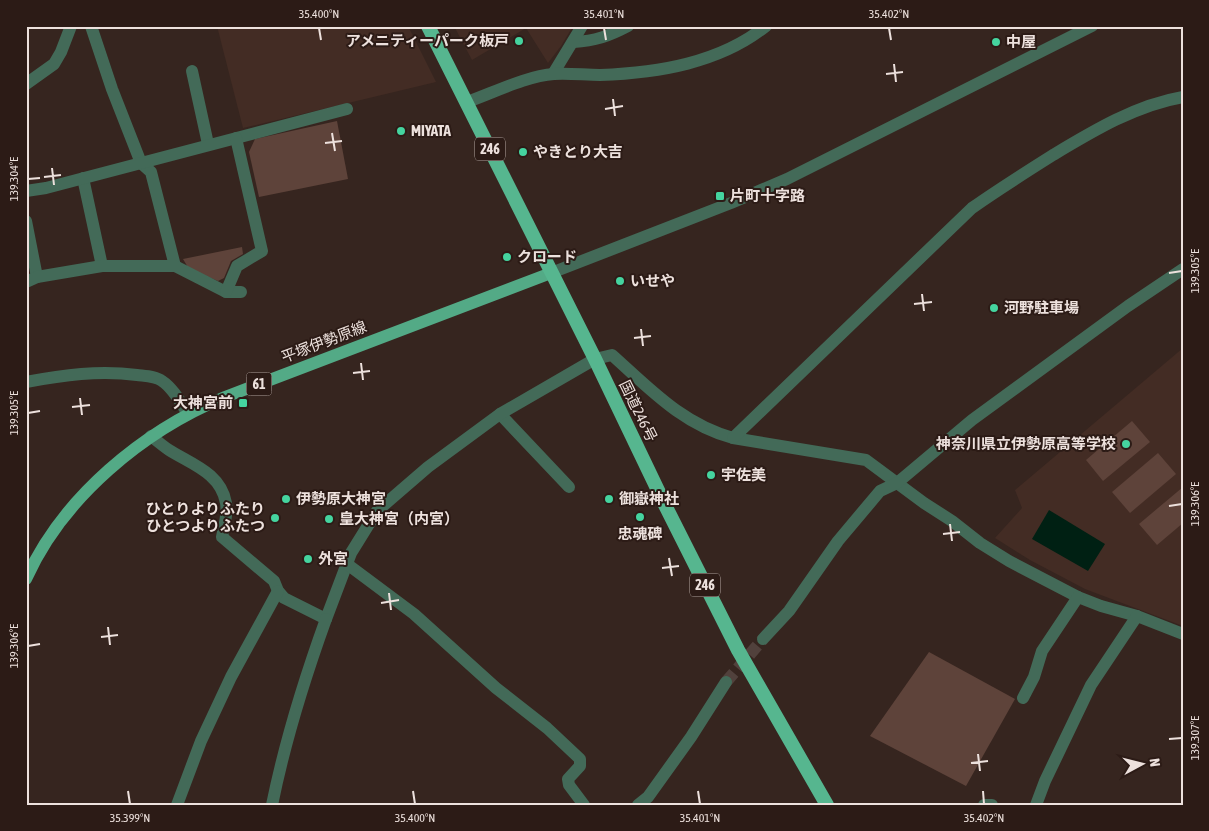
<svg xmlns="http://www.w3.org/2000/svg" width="1209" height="831" font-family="'Asap Condensed','Noto Sans JP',sans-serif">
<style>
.built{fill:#432c24}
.green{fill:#5e433a}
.water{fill:#002013}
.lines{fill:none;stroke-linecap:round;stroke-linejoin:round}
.minor-tunnel{stroke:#51413c;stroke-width:12;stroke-dasharray:12 6;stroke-linecap:butt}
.minor{stroke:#436a58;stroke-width:12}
.tertiary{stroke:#436a58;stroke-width:12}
.primary{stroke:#53aa86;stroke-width:12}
.trunk{stroke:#56b68f;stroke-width:14}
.ticks{fill:none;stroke:#ede1dd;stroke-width:2}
.poi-dot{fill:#45d49f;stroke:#2c1b16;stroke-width:2}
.labels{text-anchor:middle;stroke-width:4;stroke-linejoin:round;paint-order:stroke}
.shield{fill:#2c1b16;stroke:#b3a6a1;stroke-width:1}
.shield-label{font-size:14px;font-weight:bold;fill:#ede1dd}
.poi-label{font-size:15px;font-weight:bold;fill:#ede1dd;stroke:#2c1b16;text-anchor:start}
.street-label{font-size:15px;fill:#ede1dd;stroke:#2c1b16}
.neatline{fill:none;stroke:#ede1dd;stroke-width:2}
.ticks-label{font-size:12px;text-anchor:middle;fill:#ede1dd}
</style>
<rect width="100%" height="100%" fill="#36251f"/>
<!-- built -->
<g class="built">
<polygon points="217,26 408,26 436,82 243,128"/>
<polygon points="454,26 573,26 561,46 548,63 526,28 472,60"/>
<polygon points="1183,348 1183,626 1085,589 1030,560 995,538 1022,508 1015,490"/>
</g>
<!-- green -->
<g class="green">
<polygon points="337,121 348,179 259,197 249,152 255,139"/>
<polygon points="242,247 243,254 231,261 224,278 218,281 189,269 183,259"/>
<polygon points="1132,421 1150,442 1103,481 1086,460"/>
<polygon points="1158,453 1176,474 1130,513 1112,492"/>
<polygon points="1183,487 1183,523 1157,545 1139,524"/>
<polygon points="929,652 1015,699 966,786 870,736"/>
</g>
<!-- water -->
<polygon class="water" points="1049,510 1105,544 1088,571 1032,539"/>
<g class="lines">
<!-- minor-tunnel -->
<polyline class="minor-tunnel" points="726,682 763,639"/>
<!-- minor -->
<g class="minor">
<polyline points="91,26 112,89 141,163 151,172 175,266"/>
<path d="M574 42C595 41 609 36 628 26"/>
<polyline points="192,71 208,144"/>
<polyline points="553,74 582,26"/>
<polyline points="26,84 54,64 61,52 71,26"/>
<path d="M467 102C493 93 526 76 554 74 569 73 585 75 600 75 658 73 720 63 766 26"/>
<polyline points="83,178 102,266"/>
<polyline points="26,191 46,188 347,109"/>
<polyline points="26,221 37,277"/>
<polyline points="26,282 37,277 102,266 175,266 226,292 241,292"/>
<polyline points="226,292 237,266 262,251 236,138"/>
<path d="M26 382C63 375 99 370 137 375 145 376 156 376 162 381 173 388 181 403 188 414"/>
<polyline points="500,414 569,487"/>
<path d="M151 436C157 441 163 446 169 450 191 464 221 473 226 503 228 514 224 527 222 537L274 581 278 591 284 598 326 619 351 553 377 511 428 467 500 414 595 359 612 355C650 389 682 424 733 438L866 460 924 503 952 521 980 543 1009 561 1078 597 1101 606 1137 616 1183 634"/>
<path d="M733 438 972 208C999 189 1026 172 1053 155 1093 131 1136 105 1183 97"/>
<polyline points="347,564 414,614 496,688 547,728 580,759 580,766 568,779 569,785 584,805"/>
<polyline points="763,639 789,611 838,541 880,491 897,483 972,420 1128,306 1183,269"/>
<polyline points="1023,698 1034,677 1042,651 1078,597"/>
<polyline points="177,805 201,741 231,677 278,591"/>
<path d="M272 805C285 741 304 680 326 619"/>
<polyline points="638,805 648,797 691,737 726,682"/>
<polyline points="984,805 992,805"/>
<polyline points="1036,805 1045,781 1091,685 1137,616"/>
</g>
<!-- tertiary -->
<polyline class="tertiary" points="551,273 731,203 787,179 1092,26"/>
<!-- primary -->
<path class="primary" d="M26 579C63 497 143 431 225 397L551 273"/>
<!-- trunk -->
<polyline class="trunk" points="428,26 595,359 666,507 738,650 827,805"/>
</g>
<!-- ticks -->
<path class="ticks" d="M319 28 321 40M604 28 606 40M889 28 891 40M894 64 896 82M886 74 903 72M613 99 615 116M605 109 623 106M332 133 335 151M325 143 342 141M52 168 54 185M44 177 61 175M28 179 40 178M1169 273 1182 271M922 294 924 311M914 304 932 302M641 329 643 346M634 338 651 336M361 363 363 380M353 373 370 371M80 398 82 415M72 407 90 405M28 413 40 411M1169 506 1182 504M950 524 952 541M943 534 960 532M669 558 672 576M662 568 679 566M389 593 391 610M381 603 399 600M108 627 110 645M101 637 118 635M28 646 40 644M1169 739 1182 738M978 754 980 771M971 763 988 761M128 791 130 804M413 791 415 804M698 791 700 804M983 791 984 804"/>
<!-- markers -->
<g class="poi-dot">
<circle cx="519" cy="41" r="5"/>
<circle cx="996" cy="42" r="5"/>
<circle cx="401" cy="131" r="5"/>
<circle cx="523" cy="152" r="5"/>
<rect x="715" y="191" width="10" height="10" rx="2.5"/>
<circle cx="507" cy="257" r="5"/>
<circle cx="620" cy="281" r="5"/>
<circle cx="994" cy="308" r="5"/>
<rect x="238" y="398" width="10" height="10" rx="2.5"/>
<circle cx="1126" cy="444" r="5"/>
<circle cx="711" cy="475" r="5"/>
<circle cx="286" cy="499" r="5"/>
<circle cx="609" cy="499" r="5"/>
<circle cx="640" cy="517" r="5"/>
<circle cx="275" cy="518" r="5"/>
<circle cx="329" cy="519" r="5"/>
<circle cx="308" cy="559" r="5"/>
</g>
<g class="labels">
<!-- shield labels -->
<g class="shield">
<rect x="475" y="137.5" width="30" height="23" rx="4"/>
<rect x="246.5" y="372.5" width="25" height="23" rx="4"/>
<rect x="690" y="573.5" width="30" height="23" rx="4"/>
</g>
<g class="shield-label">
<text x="490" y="154">246</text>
<text x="259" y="389">61</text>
<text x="705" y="590">246</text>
</g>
<!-- poi labels -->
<g class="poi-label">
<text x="509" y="46" text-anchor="end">アメニティーパーク板戸</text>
<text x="1006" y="47">中屋</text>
<text x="411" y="136">MIYATA</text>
<text x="533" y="157">やきとり大吉</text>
<text x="730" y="201">片町十字路</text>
<text x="517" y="262">クロード</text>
<text x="630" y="286">いせや</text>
<text x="1004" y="313">河野駐車場</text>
<text x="233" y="408" text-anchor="end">大神宮前</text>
<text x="1116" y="449" text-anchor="end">神奈川県立伊勢原高等学校</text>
<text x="721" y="480">宇佐美</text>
<text x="296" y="504">伊勢原大神宮</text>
<text x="619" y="504">御嶽神社</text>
<text x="265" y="514" text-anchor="end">ひとりよりふたり<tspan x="265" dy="17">ひとつよりふたつ</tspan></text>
<text x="339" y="524">皇大神宮（内宮）</text>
<text x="640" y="539" text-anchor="middle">忠魂碑</text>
<text x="318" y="564">外宮</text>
</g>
<!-- street labels -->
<g class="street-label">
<text transform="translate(324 342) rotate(-21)" y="5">平塚伊勢原線</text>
<text transform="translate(638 411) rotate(64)" y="5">国道246号</text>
</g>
</g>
<!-- border -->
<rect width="1209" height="831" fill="none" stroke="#2c1b16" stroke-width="55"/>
<!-- north arrow -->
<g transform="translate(1142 764) rotate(83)" stroke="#2c1b16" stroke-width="4" paint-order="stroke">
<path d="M0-4L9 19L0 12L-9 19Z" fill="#ede1dd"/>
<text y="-8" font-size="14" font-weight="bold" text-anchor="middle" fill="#ede1dd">N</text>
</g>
<rect x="28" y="28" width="1154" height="776" class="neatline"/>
<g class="ticks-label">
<text x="319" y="18">35.400°N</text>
<text x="604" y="18">35.401°N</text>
<text x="889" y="18">35.402°N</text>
<text transform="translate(14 179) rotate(-90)" y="4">139.304°E</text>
<text transform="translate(1195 271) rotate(-90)" y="4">139.305°E</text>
<text transform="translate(14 413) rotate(-90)" y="4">139.305°E</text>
<text transform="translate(1195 504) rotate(-90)" y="4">139.306°E</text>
<text transform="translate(14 646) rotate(-90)" y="4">139.306°E</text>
<text transform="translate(1195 738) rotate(-90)" y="4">139.307°E</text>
<text x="130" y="822">35.399°N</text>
<text x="415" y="822">35.400°N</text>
<text x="700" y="822">35.401°N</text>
<text x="984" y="822">35.402°N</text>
</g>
</svg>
